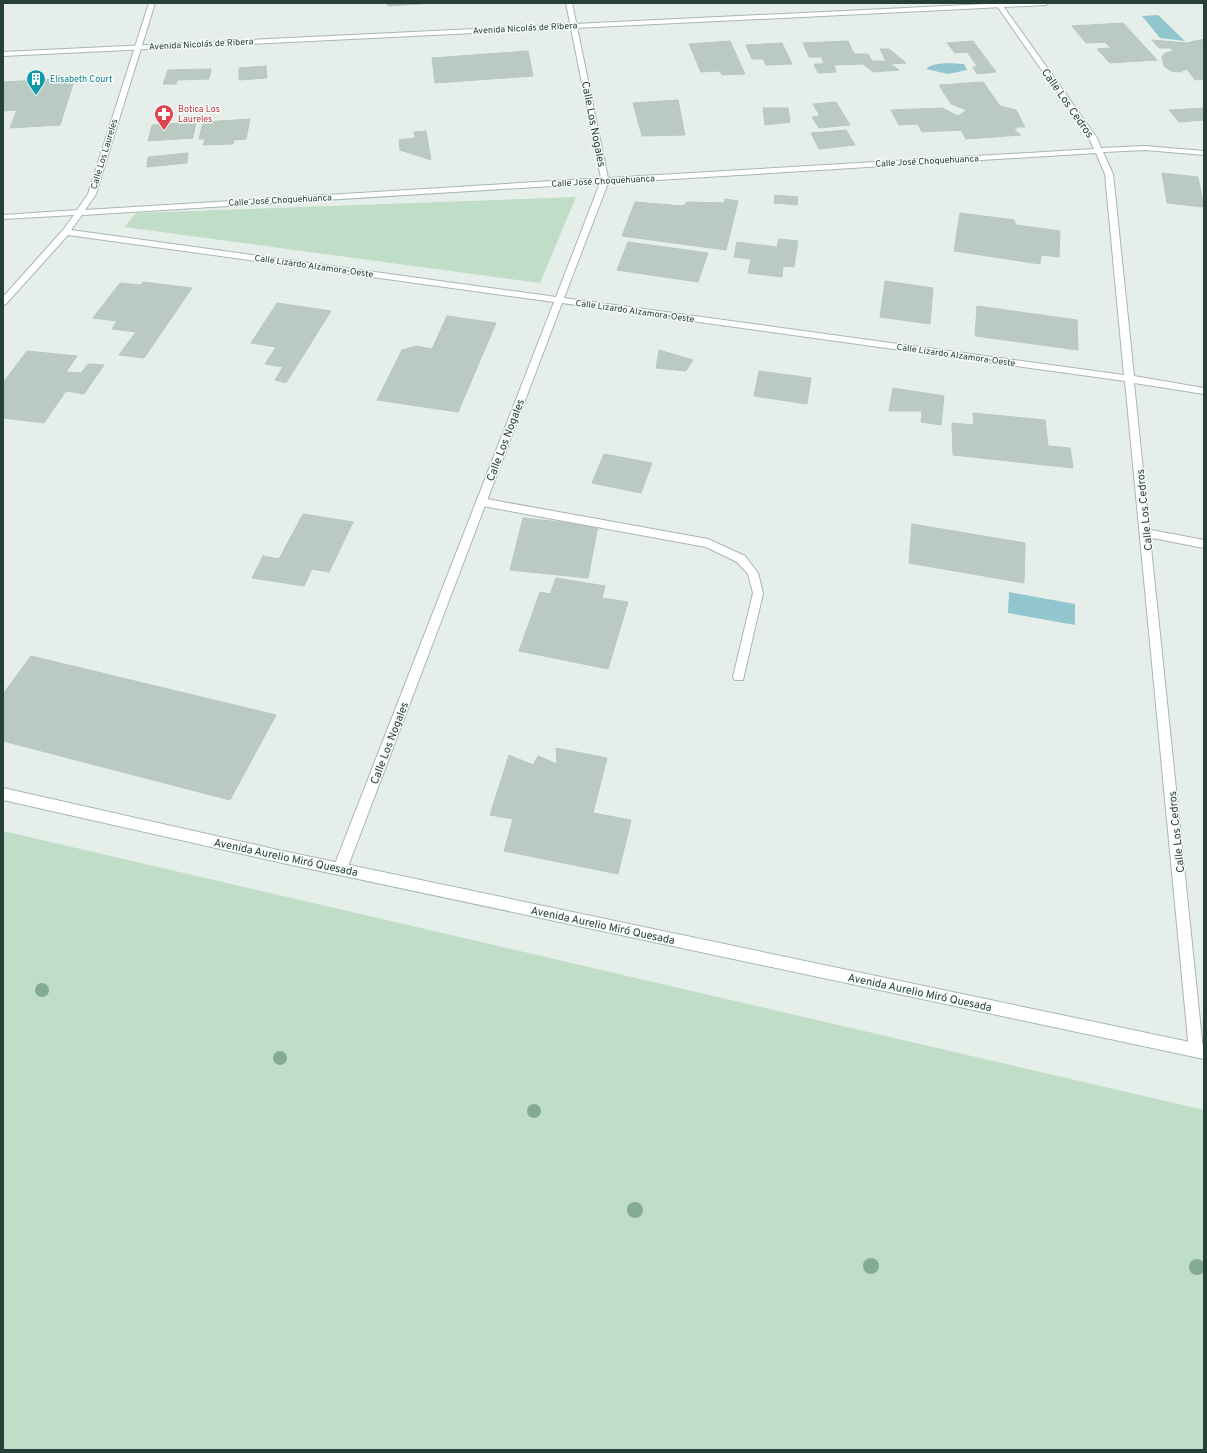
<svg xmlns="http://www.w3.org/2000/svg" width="1207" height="1453" font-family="Overpass,sans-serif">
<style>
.green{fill:#c0ddc8}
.water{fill:#92c6cf}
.building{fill:#bbc9c3;stroke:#b8c7c1}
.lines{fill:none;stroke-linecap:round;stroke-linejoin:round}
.service-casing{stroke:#a9b6b1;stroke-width:2}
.minor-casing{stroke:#a9b6b1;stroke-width:2}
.tertiary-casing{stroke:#a9b6b1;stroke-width:2}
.secondary-casing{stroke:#a5b9b2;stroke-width:2}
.service{fill:#fff;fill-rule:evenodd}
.minor{fill:#fff;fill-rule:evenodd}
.tertiary{fill:#fff;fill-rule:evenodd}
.secondary{fill:#fff;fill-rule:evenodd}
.tree{fill:#83ab92}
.labels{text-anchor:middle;stroke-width:3;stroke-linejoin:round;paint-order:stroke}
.far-street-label{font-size:9px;fill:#263f38;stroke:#f6faf8}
.far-culture-label{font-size:9px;fill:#0d838f;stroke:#f6faf8;text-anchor:start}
.far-health-label{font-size:9px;fill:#be3a42;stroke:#f6faf8;text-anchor:start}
.street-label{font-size:11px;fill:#263f38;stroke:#f6faf8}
</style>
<rect width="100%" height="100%" fill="#e6eeea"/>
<!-- green -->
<g class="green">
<polygon points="576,197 540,283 124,227 136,213"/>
<polygon points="3,831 1204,1110 1204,1450 3,1450"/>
</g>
<!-- water -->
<g class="water">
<polygon points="1158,15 1185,41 1160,38 1142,16"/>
<path d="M948 63 964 64 967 70 948 74 926 69C932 63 940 64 948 63Z"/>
<polygon points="1009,592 1075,604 1075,625 1008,613"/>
</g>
<!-- building -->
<g class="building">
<polygon points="387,3 435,3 388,6"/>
<polygon points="1123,23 1157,60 1110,63 1097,49 1111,48 1105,42 1086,43 1072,26"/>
<polygon points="1204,39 1204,79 1195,80 1187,69 1180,72 1171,71 1164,66 1162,57 1165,53 1173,51 1171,48 1159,48 1152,40 1187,43"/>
<polygon points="730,41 745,74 722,75 720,71 701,72 689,44"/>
<polygon points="848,41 854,54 868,54 872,61 886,61 880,49 889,49 906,63 890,64 899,70 873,72 863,64 834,65 836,72 818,73 814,64 824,64 822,57 809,57 803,43"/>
<polygon points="973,41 996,72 977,74 973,67 978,67 967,52 955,53 947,43"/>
<polygon points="782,43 792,64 766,65 763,59 752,59 746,45"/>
<polygon points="528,51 533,76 435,83 432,58"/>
<polygon points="266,66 267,78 239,80 239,68"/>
<polygon points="211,69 209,79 177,80 176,84 163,84 168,70"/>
<polygon points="75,78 60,125 10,128 17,110 3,111 3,82"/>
<polygon points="983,82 1000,106 1016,110 1025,127 1018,127 1014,130 1021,135 966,139 961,130 922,132 918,124 899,125 891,110 942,108 958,116 967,110 951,104 939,85"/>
<polygon points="678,100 685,135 642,136 633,103"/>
<polygon points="836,102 850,125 819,128 812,117 820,116 813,104"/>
<polygon points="763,108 788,108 790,122 765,125"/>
<polygon points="1204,108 1204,120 1179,122 1169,110"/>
<polygon points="250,119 246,139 234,140 233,144 203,145 205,139 199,139 203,122"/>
<polygon points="196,122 193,138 148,141 152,125"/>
<polygon points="846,130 855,145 819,149 811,133"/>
<polygon points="426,131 431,160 400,150 399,140 415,138 414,132"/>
<polygon points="188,153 187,163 147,167 148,157"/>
<polygon points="1162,173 1198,177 1204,207 1167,203"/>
<polygon points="775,195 798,197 797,205 774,203"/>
<polygon points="725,199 738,201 726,250 622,236 635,202 683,206 687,202 724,203"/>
<polygon points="960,213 1014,220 1016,225 1060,231 1059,257 1041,255 1040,264 954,251"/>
<polygon points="779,239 798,241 794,267 783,266 782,277 748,273 751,259 734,257 737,242 777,247"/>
<polygon points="628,242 708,253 698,282 617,270"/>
<polygon points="885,281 933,288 930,324 880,317"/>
<polygon points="143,282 192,288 144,358 119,355 136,332 112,329 117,321 93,318 120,283 141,285"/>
<polygon points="277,303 331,311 286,383 275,380 283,367 265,364 276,347 251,343"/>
<polygon points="977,306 1077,320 1078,350 975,336"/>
<polygon points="447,316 496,323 458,412 377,400 402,350 416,346 432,349"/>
<polygon points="659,350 693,360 686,371 656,368"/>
<polygon points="27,351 77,356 66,372 81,373 88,364 104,365 84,394 66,391 44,423 3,418 3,383"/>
<polygon points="759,371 811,378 807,404 754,396"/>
<polygon points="893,388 944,396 941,425 921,422 922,411 889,411"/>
<polygon points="973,413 1045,420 1048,446 1070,448 1073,468 953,455 952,423 974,425"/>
<polygon points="604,454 652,463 641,493 592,483"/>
<polygon points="303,514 353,522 329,572 312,569 304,586 252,578 263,556 279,559"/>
<polygon points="523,518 598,526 588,578 510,570"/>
<polygon points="912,524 1025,543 1024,583 909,563"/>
<polygon points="556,578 605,586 602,598 628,602 608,669 519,651 540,592 550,594"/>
<polygon points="31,656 276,715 230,800 3,741 3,694"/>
<polygon points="556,748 607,758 593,813 631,820 618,874 504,851 513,819 490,815 509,755 533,765 538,756 557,764"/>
</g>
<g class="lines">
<defs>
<g id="service">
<polygon points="481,498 708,539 745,556 758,573 763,593 743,680 735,680 733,677 753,593 748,574 737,562 706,547 477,505 476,502 477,499"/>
<polygon points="1146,529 1204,540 1204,548 1142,536 1141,533 1142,530"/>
</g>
<path id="minor" d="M149 3H155L96 194 85 210 601 178 566 3H572L608 178 1094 149 1089 138 995 3H1001L1097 138 1101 148 1145 146 1204 151V155L1145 150 1103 152 1113 174 1134 376 1204 388V394L1134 383 1203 1050 1201 1055 1196 1057 1191 1055 1189 1050 1125 381 562 303 347 869 345 873 340 875 335 873 333 869 554 302 68 235 6 304 3 305V297L63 230 74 215 3 219V215L77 210 88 194ZM1096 153 1105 174 1124 375 564 298 608 183ZM600 183 556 297 71 230 82 215Z"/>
<polygon id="tertiary" points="1007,3 1049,3 1046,5 3,56 3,52"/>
<polygon id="secondary" points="3,788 278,850 1204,1045 1204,1059 278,862 3,800"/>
</defs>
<!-- service casing -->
<use href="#service" class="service-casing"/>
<!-- minor casing -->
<use href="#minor" class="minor-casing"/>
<!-- tertiary casing -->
<use href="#tertiary" class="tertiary-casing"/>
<!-- secondary casing -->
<use href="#secondary" class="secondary-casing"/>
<!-- service -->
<use href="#service" class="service"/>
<!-- minor -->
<use href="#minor" class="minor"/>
<!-- tertiary -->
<use href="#tertiary" class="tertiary"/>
<!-- secondary -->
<use href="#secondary" class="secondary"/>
</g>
<!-- trees -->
<g class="tree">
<circle cx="42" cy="990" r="7"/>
<circle cx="280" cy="1058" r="7"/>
<circle cx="534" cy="1111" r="7"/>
<circle cx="635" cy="1210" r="8"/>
<circle cx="871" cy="1266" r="8"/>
<circle cx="1197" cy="1267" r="8"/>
</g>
<!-- icons -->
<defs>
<symbol id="building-pin" viewBox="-11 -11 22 30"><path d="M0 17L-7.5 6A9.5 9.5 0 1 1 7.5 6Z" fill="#0f9aa8" stroke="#f6faf8"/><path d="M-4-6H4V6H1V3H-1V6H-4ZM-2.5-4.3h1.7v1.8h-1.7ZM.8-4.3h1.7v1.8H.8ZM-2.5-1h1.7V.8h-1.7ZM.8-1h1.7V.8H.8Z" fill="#fff"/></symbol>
<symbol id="pharmacy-pin" viewBox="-11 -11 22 30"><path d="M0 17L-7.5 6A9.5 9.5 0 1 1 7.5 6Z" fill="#e0444e" stroke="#f6faf8"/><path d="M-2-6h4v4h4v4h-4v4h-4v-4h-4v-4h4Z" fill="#fff"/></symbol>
</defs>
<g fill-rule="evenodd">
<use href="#building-pin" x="25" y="68" width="22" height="30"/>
<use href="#pharmacy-pin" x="153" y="103" width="22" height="30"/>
</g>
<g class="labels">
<!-- far-street labels -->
<g class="far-street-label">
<text transform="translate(525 28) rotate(-3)" y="3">Avenida Nicolás de Ribera</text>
<text transform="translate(201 44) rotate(-3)" y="3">Avenida Nicolás de Ribera</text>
<text transform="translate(104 154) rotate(-73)" y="3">Calle Los Laureles</text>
<text transform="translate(927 161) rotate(-3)" y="3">Calle José Choquehuanca</text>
<text transform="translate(603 181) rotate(-3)" y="3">Calle José Choquehuanca</text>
<text transform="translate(280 200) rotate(-3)" y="3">Calle José Choquehuanca</text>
<text transform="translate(314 266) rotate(8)" y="3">Calle Lizardo Alzamora-Oeste</text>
<text transform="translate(635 311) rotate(8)" y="3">Calle Lizardo Alzamora-Oeste</text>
<text transform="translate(956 355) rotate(8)" y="3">Calle Lizardo Alzamora-Oeste</text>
</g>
<!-- far-culture labels -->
<g class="far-culture-label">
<text x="50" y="82">Elisabeth Court</text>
</g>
<!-- far-health labels -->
<g class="far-health-label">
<text x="178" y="112">Botica Los<tspan x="178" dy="10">Laureles</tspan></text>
</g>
<!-- street labels -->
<g class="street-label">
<text transform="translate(1068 103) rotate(55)" y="4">Calle Los Cedros</text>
<text transform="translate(594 124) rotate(79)" y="4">Calle Los Nogales</text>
<text transform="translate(505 440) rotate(-69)" y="4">Calle Los Nogales</text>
<text transform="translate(1144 510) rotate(-96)" y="4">Calle Los Cedros</text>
<text transform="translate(389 743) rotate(-69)" y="4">Calle Los Nogales</text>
<text transform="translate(1176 832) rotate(-96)" y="4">Calle Los Cedros</text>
<text transform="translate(286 857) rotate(12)" y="4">Avenida Aurelio Miró Quesada</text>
<text transform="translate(603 925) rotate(12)" y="4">Avenida Aurelio Miró Quesada</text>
<text transform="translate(920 992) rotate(12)" y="4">Avenida Aurelio Miró Quesada</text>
</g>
</g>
<!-- border -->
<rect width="1207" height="1453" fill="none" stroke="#263f38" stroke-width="8"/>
</svg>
